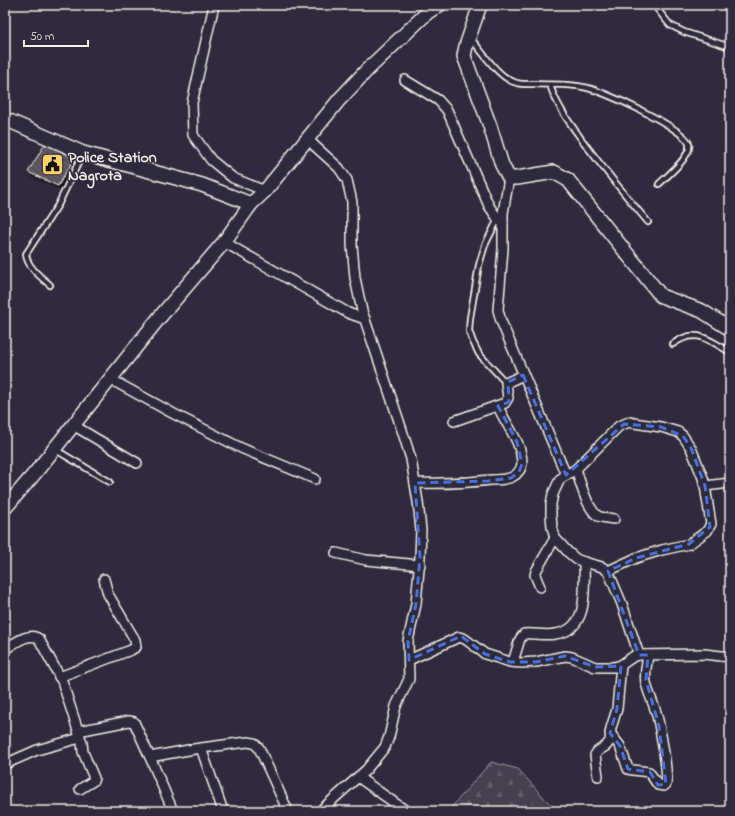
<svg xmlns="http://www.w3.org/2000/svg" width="735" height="816" font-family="'Indie Flower',sans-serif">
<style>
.forest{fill:url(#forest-firs);stroke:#9c989c}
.building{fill:url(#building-back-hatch);stroke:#f4f1e8;filter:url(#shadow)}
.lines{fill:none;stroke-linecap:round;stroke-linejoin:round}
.lane-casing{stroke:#f4f1e8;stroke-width:8}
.street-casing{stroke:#f4f1e8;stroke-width:12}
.secondary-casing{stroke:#f4f1e8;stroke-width:16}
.lane{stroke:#2f2a3d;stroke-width:4.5}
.street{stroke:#2f2a3d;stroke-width:9}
.secondary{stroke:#2f2a3d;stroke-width:13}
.marked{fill:none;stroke:#486fdb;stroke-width:3;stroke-dasharray:8 5;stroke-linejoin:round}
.labels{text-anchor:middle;stroke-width:3;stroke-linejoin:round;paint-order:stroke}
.poi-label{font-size:16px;font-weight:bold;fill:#f4f1e8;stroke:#2f2a3d;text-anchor:start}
</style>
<defs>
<pattern id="forest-firs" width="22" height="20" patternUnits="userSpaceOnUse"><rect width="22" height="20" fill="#454050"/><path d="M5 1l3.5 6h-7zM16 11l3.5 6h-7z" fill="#605c69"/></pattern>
<pattern id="building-back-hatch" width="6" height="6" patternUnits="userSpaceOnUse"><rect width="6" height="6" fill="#56525f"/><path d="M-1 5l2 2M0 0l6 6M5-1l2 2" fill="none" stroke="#6f6b76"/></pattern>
<filter id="shadow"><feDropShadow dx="3.5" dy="3.5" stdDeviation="1" flood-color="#0009"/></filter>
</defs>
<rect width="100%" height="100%" fill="#2f2a3d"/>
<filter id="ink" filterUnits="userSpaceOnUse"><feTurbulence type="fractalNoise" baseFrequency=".025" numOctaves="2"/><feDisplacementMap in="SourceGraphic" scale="8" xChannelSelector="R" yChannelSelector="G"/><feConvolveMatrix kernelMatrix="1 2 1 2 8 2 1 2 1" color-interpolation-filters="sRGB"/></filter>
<g filter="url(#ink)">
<!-- forest -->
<polygon class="forest" points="491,762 518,769 547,801 558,811 448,811"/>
<!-- building -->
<polygon class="building" points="45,144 75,157 58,186 28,172"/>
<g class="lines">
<defs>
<g id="lane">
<polyline points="654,5 670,25 684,32 730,47"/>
<path d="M471 39C482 51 498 77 514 82 520 85 528 84 535 84 551 85 567 84 583 87 600 89 685 128 689 144 692 156 667 176 659 184"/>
<path d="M550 85C557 106 569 122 582 140 603 168 625 195 648 222"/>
<polyline points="498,219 485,245 479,265 470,318 469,331 473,342 479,354 506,383"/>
<path d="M50 285C41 277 27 267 26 254L58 205 83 153"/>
<path d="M673 344C696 327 709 340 730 352"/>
<polyline points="56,450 110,482"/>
</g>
<g id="street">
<polyline points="214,5 192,103 193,135 211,160 233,178 265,191"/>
<polyline points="405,80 438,100 447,110 489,206 498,219 503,223"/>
<polyline points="307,139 339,168 347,180 352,202 352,245 355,278 362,311 402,430 411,459 418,502 421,530 420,557 416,604 408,641 409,679 396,706 389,737 385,747 366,770 320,811"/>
<polyline points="509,178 503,213 503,249 498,310 501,321 566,475"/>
<polyline points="224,242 348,313 365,319"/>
<polyline points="110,379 174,414 241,448 315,479"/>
<polyline points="454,421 505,403 508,398 506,383 523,375"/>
<polyline points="73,425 137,463"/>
<path d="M576 469C580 482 587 509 598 516 602 518 609 518 614 519"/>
<path d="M415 483C441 484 466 483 491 480 498 480 506 480 512 477 518 474 522 468 522 462 521 440 506 426 498 406"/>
<polyline points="705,486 730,483"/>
<polyline points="336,553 366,560 420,565"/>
<polyline points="608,571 636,558 662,550 689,544 707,531 711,524 705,486 703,478 691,448 683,436 678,432 661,427 634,423 629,422 619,426 576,469 560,479 553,494 551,504 551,515 552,527 555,538 568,552 576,559 584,562 602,567 608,571 622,604 639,655"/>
<polyline points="540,587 535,575 536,571 555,538"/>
<path d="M5 649C14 644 29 631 39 639L62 681 82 743 83 752 94 778 93 781 80 789"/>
<polyline points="409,660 459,637 465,639 485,654 510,662 521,663 536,662 565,656 572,657 595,667 614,667 621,665 634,656 639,655 704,654 730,657"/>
<path d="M513 662 520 639 524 634C535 633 545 636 555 634 590 630 584 588 584 562"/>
<polyline points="59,677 131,650 136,647 135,640 108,594 104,579"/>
<polyline points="78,731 129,721 134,722 153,764 173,811"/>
<path d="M610 733 620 746 628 769 633 770 649 772 658 785 664 786 666 784C669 775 659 720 655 709 652 700 648 692 646 683 644 674 647 664 648 655"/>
<polyline points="201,748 223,811"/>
<polyline points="150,757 194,749 239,743 248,742 254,743 259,748 288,811"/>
<polyline points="5,764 37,750 80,738"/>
<polyline points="598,776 595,755 598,751 606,746 610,741 611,728 617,709 621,665"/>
<polyline points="358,777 406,811"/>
</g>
<g id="secondary">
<polyline points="480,5 466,46 464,56 490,126 502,165 509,178 517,178 554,172 568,180 661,296 702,311 730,329"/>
<polyline points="5,119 83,153 202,185 251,204"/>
<polyline points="5,508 35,473 159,318 224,242 251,204 265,191 339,100 368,69 428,12 439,5"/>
</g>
</defs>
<!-- lane casing -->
<use href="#lane" class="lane-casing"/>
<!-- street casing -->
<use href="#street" class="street-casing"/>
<!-- secondary casing -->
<use href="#secondary" class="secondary-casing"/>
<!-- lane -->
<use href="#lane" class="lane"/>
<!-- street -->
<use href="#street" class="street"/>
<!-- secondary -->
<use href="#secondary" class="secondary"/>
</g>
</g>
<!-- marked area -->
<path class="marked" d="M523 375 566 475 624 424 661 427 683 436 691 448 705 486 710 527 689 544 636 558 608 571 639 655H648L646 680 659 726 666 784 658 785 650 772 628 769 620 746 610 733 617 709 621 666 595 667 565 656 536 662H510L485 654 461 636 409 660 408 641 416 604 420 557 415 483 488 481 511 478 519 472 522 464 517 442 498 406 509 402 508 382Z"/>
<!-- icons -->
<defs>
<symbol id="civic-square" viewBox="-11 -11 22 22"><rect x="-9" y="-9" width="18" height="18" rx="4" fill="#ffd166" stroke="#2f2a3d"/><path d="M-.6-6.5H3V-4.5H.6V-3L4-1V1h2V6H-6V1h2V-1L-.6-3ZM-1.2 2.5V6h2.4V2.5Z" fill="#111"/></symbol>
</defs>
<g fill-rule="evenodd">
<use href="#civic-square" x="40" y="152" width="25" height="25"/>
</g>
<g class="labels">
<!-- poi labels -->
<g class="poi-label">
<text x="68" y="162">Police Station<tspan x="68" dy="18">Nagrota</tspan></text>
</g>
</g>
<!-- margin -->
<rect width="735" height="816" fill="none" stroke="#2f2a3d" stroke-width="20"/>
<rect x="10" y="10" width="715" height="796" fill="none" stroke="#f4f1e8" stroke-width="1.5" filter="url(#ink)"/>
<!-- scale -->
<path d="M24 40v6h64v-6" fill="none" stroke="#f4f1e8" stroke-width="2"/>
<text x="30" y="40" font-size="12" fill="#f4f1e8" stroke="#2f2a3d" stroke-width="3" paint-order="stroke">50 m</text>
</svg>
